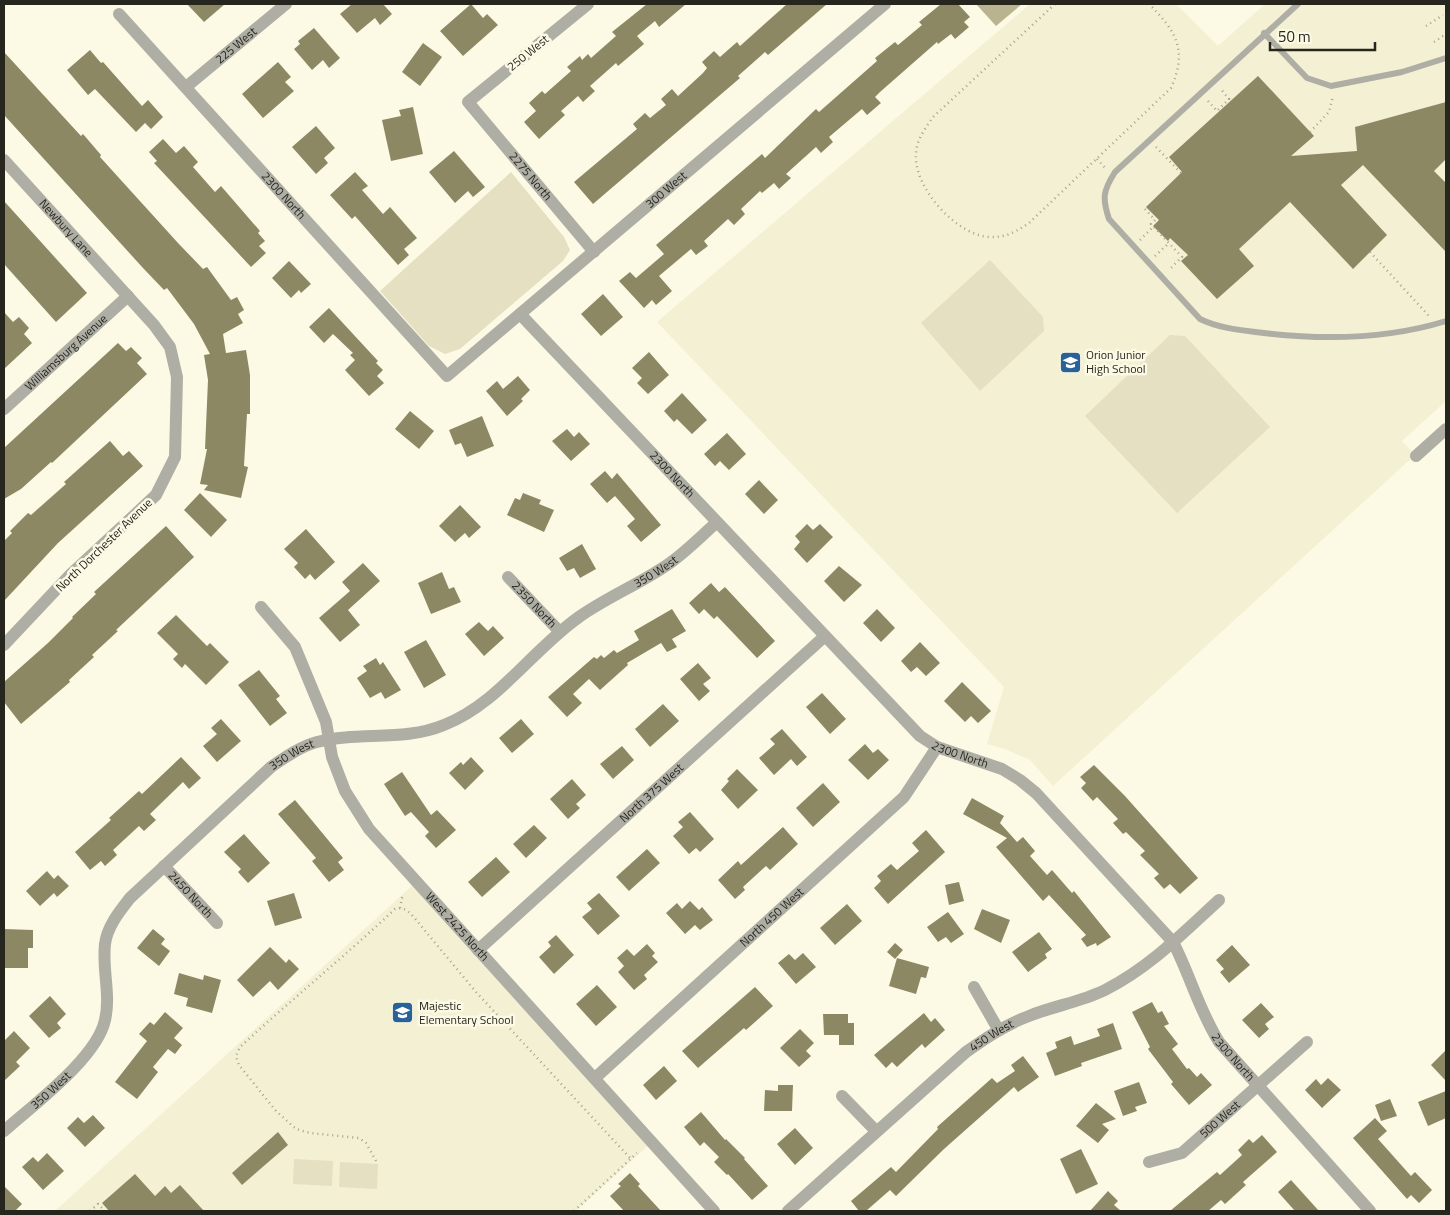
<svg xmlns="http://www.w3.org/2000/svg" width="1450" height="1215" font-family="'Titillium Web',sans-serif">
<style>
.built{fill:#f4f0d3}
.green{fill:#e4e0c1}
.water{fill:#b9b48f}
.building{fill:#8d8864}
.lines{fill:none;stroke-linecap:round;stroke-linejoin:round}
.path{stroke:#a4a393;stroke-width:2.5;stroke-dasharray:1 4;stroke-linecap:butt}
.service{stroke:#afaea5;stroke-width:6}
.minor{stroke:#afaea5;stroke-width:12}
.labels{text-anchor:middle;stroke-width:5;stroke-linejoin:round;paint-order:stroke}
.street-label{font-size:12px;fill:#27261e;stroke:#fcfae5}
.poi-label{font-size:12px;fill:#27261e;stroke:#fcfae5;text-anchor:start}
</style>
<rect width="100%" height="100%" fill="#fcfae5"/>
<!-- built -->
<g class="built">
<polygon points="1030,4 1176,4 1218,46 1265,4 1446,4 1446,401 1402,441 1415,455 1053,786 1030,760 1005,749 987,744 1004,687 657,322"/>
<polygon points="415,883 651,1143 576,1211 55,1211"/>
</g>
<!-- green -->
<g class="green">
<polygon points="511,172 564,237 570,250 563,261 460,349 445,354 429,346 380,291"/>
<polygon points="990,260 1043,317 1044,331 980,391 921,323"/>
<polygon points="1170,335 1185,336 1270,427 1177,513 1085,416"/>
<polygon points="294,1159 333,1161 332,1186 293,1184"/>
<polygon points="340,1162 378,1164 377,1189 339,1187"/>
</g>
<!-- water -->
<polygon class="water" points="976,4 1022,4 996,26"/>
<!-- building -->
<g class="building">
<polygon points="187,4 225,4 204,22"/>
<polygon points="352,4 383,4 392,14 380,25 375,18 357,33 340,14"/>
<polygon points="471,4 483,18 487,14 498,25 463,56 440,31"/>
<polygon points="647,4 686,4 659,27 655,21 637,36 644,44 618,66 616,63 590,86 595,91 583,102 578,96 561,111 565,115 539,139 524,122 536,111 529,103 542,91 545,94 571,71 567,67 580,56 582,60 588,54 591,58 616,36 612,32"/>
<polygon points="787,4 827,4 768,55 765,52 738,76 740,78 593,204 574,182 637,129 633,124 645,113 650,118 666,105 661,99 672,89 678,96 703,73 707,68 702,62 714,51 720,57 737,42 740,46"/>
<polygon points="941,4 958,4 970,17 964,22 969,27 955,39 951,34 938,44 937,42 880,92 875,97 881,103 867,115 862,109 829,137 833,142 821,153 816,147 786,174 791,178 779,189 774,183 762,193 760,191 741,209 745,214 734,225 728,219 704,241 708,246 696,255 691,249 659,276 672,291 656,305 652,300 644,308 619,281 630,272 636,278 664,254 656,245 762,154 765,158 816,109 819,112 877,61 875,58 895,42 898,45 922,25 919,22"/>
<polygon points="314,28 340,58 329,68 323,60 312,70 294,49 300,44 298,41"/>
<polygon points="423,43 442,57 420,86 402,72"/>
<polygon points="90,50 101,63 103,62 142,106 148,100 163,117 151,129 145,123 136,132 95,89 88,95 67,70"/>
<polygon points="4,52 81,136 83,134 101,155 100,157 178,243 203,269 207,267 231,300 237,297 244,310 238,314 243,323 223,334 226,353 246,350 250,375 250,414 247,414 244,466 248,467 241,498 204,490 208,485 200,484 207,449 205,449 208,380 204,355 210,354 194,324 167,288 164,290 143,268 4,115"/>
<polygon points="278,62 291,77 285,82 294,91 263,118 242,94"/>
<polygon points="1258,76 1314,136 1291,156 1357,151 1355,127 1446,102 1446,159 1434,171 1446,183 1446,252 1363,165 1341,185 1387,235 1353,269 1290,202 1239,249 1254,266 1217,299 1181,261 1188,255 1170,238 1168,241 1153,226 1159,220 1146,207 1182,172 1169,157"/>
<polygon points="413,107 423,154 391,161 382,120 401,116 399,110"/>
<polygon points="316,126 335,148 324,158 328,163 316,174 292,147"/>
<polygon points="163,139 176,153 184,146 198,162 193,167 215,192 221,186 260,231 258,233 265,241 259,246 266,253 251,267 154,163 157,161 149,152"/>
<polygon points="454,151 485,187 473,197 468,191 455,203 429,172"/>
<polygon points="355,172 368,186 362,190 383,214 390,207 417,238 404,249 409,255 398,265 355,216 352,219 330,195"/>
<polygon points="4,201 87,293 56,322 4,264"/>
<polygon points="289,261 311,284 301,293 299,290 291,298 272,278"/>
<polygon points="603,294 623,317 601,336 581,314"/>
<polygon points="329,308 378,361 376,363 383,370 377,376 384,383 369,396 345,370 355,360 350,355 353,353 333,334 324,343 309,327"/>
<polygon points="4,312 13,322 19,317 29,328 24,334 32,343 4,369"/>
<polygon points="118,343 126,351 131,347 142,358 137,363 147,374 52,463 51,462 21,489 4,499 4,448"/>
<polygon points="649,352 669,375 648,394 637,383 642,378 632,368"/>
<polygon points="518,376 530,390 521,399 523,401 507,416 486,391 497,381 503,389"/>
<polygon points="682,393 707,420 692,434 677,419 674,422 664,411"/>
<polygon points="410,411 434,431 419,449 395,429"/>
<polygon points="482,416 494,446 467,457 461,443 455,445 449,430"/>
<polygon points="567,429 574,437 579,432 590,444 571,461 552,441"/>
<polygon points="727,433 746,454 729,470 720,461 715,466 704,454"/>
<polygon points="110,441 123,456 129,451 143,466 58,543 4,601 4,541 12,533 10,531 28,513 31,515 66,484 64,482"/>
<polygon points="605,471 612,479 617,473 661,525 641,542 627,526 635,519 615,496 607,503 590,484"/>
<polygon points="759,480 778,500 764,514 745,494"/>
<polygon points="200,493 227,520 211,537 184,510"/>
<polygon points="523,493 541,500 539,504 554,510 544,532 507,515 515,498 520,500"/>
<polygon points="460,505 481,527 469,538 465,533 455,542 439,526"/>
<polygon points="807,524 813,530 820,524 833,537 807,563 794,549 800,542 795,536"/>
<polygon points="166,526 194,557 116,630 118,631 92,655 94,657 69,680 70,682 21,724 4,702 4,682 48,643 73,618 72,617 96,594 94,592"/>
<polygon points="306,529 335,562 315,580 310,574 305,579 294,567 298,563 284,549"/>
<polygon points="582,544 596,569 580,578 574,568 567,571 559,558"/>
<polygon points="363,563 380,581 348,610 360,625 340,642 319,618 350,591 342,582"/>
<polygon points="839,566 862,585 844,602 824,581"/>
<polygon points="442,572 449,589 454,587 461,602 431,614 418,583"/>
<polygon points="711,583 719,592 725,587 775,641 757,658 717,616 714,619 704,609 699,614 689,603"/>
<polygon points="672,609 686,631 672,639 677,647 667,652 661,643 627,663 628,665 600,690 589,679 573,694 582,703 567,717 548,697 594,657 597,659 601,655 604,658 614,650 617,653 639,640 634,631"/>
<polygon points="877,609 895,628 881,642 863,623"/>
<polygon points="176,615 207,646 210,643 229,662 206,685 185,664 182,668 173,659 178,654 157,633"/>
<polygon points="479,622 488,631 493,626 504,638 484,656 465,634"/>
<polygon points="426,640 446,675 424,688 404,652"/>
<polygon points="920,642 940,663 926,676 917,667 911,672 901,661"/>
<polygon points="376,658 380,665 383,662 401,690 385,699 381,692 370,698 357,678 367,671 363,666"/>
<polygon points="698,663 711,678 703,684 710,691 699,701 680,679"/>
<polygon points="259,670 280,696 276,699 287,713 270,726 238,685"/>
<polygon points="962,682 991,711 978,723 971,716 965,722 944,701"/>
<polygon points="822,693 846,719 830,734 806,707"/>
<polygon points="663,704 679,721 650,747 635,729"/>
<polygon points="221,719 241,741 217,762 203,746 217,734 211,728"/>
<polygon points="521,719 534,734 512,753 499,738"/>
<polygon points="782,729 807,757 797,766 791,759 774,775 759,758 775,744 770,739"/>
<polygon points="865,744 873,753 878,749 889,760 868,780 848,760"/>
<polygon points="622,746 634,760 613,779 600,764"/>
<polygon points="181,757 201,778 189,789 183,782 150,814 156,820 144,831 139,826 113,850 117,855 105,866 101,861 90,870 75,852 111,820 109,818 139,791 142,794"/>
<polygon points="471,757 484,771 465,790 449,773 461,762 463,765"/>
<polygon points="1094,765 1125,796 1198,878 1180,894 1170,884 1164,889 1154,878 1159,874 1140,855 1145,851 1126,832 1123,834 1113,823 1118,819 1097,797 1093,801 1081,788 1086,783 1080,777"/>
<polygon points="737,769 758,790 738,809 721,790 729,781 727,779"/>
<polygon points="402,772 431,815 437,810 456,830 436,848 425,836 429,832 411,812 405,816 384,784"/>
<polygon points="572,779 586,795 576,804 580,808 568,819 550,799"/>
<polygon points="823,783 840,802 813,827 796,808"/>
<polygon points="972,798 1004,816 1000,823 1017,842 1023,837 1035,851 1030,856 1047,875 1052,870 1072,893 1074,891 1111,937 1097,946 1096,943 1087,947 1081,939 1086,935 1049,895 1043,901 996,847 1007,838 963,814"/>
<polygon points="295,800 343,858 338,862 344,870 329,882 312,861 316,858 278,814"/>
<polygon points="690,812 714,839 700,852 696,848 689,854 673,836 683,827 678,822"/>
<polygon points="534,825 547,838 526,858 513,844"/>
<polygon points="783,827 798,844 770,870 766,866 743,887 745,890 735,899 718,880 738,861 741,865"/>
<polygon points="926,830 945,852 888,904 874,888 881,881 877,876 891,864 897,870 919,851 912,843"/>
<polygon points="244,834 270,863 248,883 238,872 241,869 224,852"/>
<polygon points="647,849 660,863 629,891 616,877"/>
<polygon points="496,857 510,872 482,897 468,882"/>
<polygon points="47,871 54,879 58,875 69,886 57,897 54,893 40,906 26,891"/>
<polygon points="959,882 964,901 949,905 945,885"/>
<polygon points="294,893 302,918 275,926 267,901"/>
<polygon points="599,893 620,916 598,935 582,917 592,909 587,903"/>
<polygon points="690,901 699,910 702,907 713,920 700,930 695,925 685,934 666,913 677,903 682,909"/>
<polygon points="847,904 862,921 835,945 820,928"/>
<polygon points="982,909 1010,920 1001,943 974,929"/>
<polygon points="948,912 964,934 951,943 946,937 938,942 927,927"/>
<polygon points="4,929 33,930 33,948 28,948 28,968 4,968"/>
<polygon points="153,929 165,939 161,944 170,951 159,966 137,948"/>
<polygon points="1039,932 1052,949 1045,954 1047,958 1028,972 1012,952"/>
<polygon points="556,935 574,955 554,974 539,957 551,946 548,942"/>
<polygon points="895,943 903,950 895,959 887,952"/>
<polygon points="647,944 655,953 652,956 658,962 644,975 647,979 634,990 618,972 624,966 617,958 627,949 634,956"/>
<polygon points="1232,945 1250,965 1229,983 1220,972 1224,969 1216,960"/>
<polygon points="270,947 286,963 289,959 299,969 278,990 270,981 253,997 237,980"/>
<polygon points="803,953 816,967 796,984 778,963 789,954 795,960"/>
<polygon points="897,958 929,967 926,978 921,977 916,994 889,986"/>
<polygon points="179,973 203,980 204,975 221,980 212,1013 186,1006 188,998 174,994"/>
<polygon points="597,985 617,1007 596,1026 576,1004"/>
<polygon points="755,987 773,1006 746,1030 744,1028 698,1068 682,1051"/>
<polygon points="50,996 66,1014 57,1023 61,1028 49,1038 29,1016"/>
<polygon points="1152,1002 1158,1013 1162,1011 1169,1024 1164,1026 1178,1044 1172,1049 1187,1069 1189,1068 1197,1077 1201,1073 1212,1085 1189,1105 1171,1084 1173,1082 1148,1049 1150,1047 1132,1012"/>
<polygon points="1261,1003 1274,1017 1265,1024 1269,1029 1259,1038 1242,1020"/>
<polygon points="165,1012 183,1028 174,1038 182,1045 175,1054 168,1049 153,1067 158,1072 137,1099 115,1082 147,1041 139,1034 150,1022 154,1025"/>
<polygon points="924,1013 931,1022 935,1018 945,1030 925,1048 922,1044 897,1067 892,1062 886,1068 874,1055"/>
<polygon points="823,1014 848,1014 848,1023 854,1023 854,1045 839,1045 839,1035 824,1035"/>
<polygon points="1113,1023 1122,1049 1081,1063 1082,1066 1055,1076 1046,1053 1057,1048 1055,1042 1071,1036 1074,1045 1100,1036 1097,1029"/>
<polygon points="800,1029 814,1043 806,1051 811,1056 799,1067 780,1048"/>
<polygon points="14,1031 30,1048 16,1062 20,1066 4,1081 4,1041"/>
<polygon points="1446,1050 1446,1081 1431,1065"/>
<polygon points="1023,1056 1039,1077 1018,1092 1014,1087 944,1149 896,1196 890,1190 866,1211 859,1211 851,1201 891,1167 896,1172 938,1129 937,1127 992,1078 997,1083 1015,1071 1011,1065"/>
<polygon points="664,1066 677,1081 656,1100 643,1085"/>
<polygon points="1328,1078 1341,1090 1322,1108 1305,1090 1316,1079 1321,1085"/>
<polygon points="1139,1082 1147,1103 1135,1107 1137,1111 1123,1116 1114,1091"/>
<polygon points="778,1085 793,1085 792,1111 764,1111 765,1090 778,1091"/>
<polygon points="1446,1091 1446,1118 1428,1126 1418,1102"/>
<polygon points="1390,1099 1397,1116 1381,1121 1375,1105"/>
<polygon points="1096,1103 1116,1119 1102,1124 1109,1130 1098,1143 1076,1126"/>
<polygon points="701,1112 725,1140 726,1139 745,1158 744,1159 768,1186 752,1200 728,1174 727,1175 714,1162 719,1157 704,1142 700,1146 684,1127"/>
<polygon points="93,1115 105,1128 85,1147 67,1128 78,1117 84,1123"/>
<polygon points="1375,1118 1387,1131 1378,1139 1411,1176 1415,1172 1432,1190 1419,1203 1411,1195 1407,1199 1353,1138"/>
<polygon points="795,1128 813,1148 795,1165 777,1144"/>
<polygon points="278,1132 288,1145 242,1185 232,1173"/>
<polygon points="1262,1135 1277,1152 1243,1182 1246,1185 1225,1204 1221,1200 1208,1211 1170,1211 1217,1172 1220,1175 1242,1155 1238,1150 1249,1139 1253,1143"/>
<polygon points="1081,1149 1098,1184 1076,1194 1060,1159"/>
<polygon points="47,1153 64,1171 43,1190 22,1167 33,1157 38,1162"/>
<polygon points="630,1173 640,1184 638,1186 661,1211 624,1211 610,1196 621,1186 618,1184"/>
<polygon points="135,1174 155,1196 165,1186 171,1193 180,1185 204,1211 109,1211 102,1203"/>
<polygon points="1291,1180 1319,1211 1295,1211 1278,1192"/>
<polygon points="4,1186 22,1204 15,1211 4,1211"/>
<polygon points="1108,1191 1118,1201 1114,1205 1121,1211 1090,1211"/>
</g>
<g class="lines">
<!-- path -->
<g class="path">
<path d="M1055 4 933 117C925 129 916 140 916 155 914 188 957 236 990 237 1006 238 1017 231 1029 223L1171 88C1188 50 1176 31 1149 4"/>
<polyline points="1426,26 1443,15"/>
<polyline points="1434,42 1446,34"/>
<polyline points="1208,101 1217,111 1229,99 1220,88"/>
<polyline points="1310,132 1329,112 1333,96"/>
<polyline points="1156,147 1181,173"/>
<polyline points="1097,159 1106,169"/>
<polyline points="1145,209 1155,220 1151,224 1182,257 1169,270"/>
<polyline points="1140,240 1153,227"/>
<polyline points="1370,252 1429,316"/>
<polyline points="1155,256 1169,243"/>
<polyline points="400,908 402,898 405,895"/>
<path d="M376 1161 366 1143 359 1138 310 1133 296 1129 276 1111 239 1065 236 1056 240 1047C291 1000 345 956 395 909 403 907 407 910 412 915L476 992 631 1159"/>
<polyline points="90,1211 98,1204 105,1211"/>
<polyline points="574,1211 637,1153"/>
</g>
<!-- service -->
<g class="service">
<path d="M1298 4 1115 172C1103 191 1102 198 1109 219L1200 319C1221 329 1241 330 1264 333 1324 340 1388 339 1446 321"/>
<polyline points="1264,33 1307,78 1331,86 1402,72 1446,58"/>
</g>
<!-- minor -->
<g class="minor">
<path id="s1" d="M588 4 468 102 594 252"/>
<path id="s2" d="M119 14 447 376 885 4"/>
<path id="s3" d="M186 87 286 4"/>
<path id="s4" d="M4 160 154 325 170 347 177 377 175 457 156 495 69 576 4 645"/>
<path id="s5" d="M520 314 920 736 937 747 1002 769 1020 780 1036 793 1173 942C1190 975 1199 1010 1219 1042L1370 1211"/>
<path id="s6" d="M4 409 128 296"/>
<polyline points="1416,456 1446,429"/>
<path id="s7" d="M508 577 560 632"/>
<path id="s8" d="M261 607 295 647 326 722 332 757 345 791 369 829 714 1211"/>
<path id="s9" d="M164 866 217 923"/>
<path id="s10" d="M478 950 825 636"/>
<polyline points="974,987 998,1029"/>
<path id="s11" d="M595 1078 904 797 937 747"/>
<polyline points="842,1096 876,1131"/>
<path id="s12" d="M4 1131C33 1105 97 1058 105 1020 111 995 102 970 105 944 107 927 119 912 130 898L271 767C284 758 301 746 317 742 359 731 403 742 444 725 498 704 532 650 579 617 606 598 637 585 664 567 683 555 699 538 716 523"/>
<path id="s13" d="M1149 1162 1182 1153 1307 1042"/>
<path id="s14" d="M788 1211 966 1052C986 1038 1005 1025 1029 1016 1053 1006 1081 1002 1105 990 1149 968 1183 933 1219 900"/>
</g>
</g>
<!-- icons -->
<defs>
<symbol id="school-square" viewBox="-11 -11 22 22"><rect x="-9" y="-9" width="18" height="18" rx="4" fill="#296299" stroke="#fcfae5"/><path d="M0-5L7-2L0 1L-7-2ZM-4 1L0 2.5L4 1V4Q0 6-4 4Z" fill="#fff"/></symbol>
</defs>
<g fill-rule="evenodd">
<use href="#school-square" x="1058" y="350" width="25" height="25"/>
<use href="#school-square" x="390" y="1000" width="25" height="25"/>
</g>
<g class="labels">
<!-- street labels -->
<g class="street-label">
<text dy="4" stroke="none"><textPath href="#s3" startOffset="65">225 West</textPath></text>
<text transform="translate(528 53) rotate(-39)" y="4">250 West</text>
<text dy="4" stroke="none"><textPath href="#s1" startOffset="252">2275 North</textPath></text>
<text dy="4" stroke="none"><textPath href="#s2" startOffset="776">300 West</textPath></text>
<text dy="4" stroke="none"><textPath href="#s2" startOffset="245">2300 North</textPath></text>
<text dy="4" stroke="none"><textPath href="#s4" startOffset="92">Newbury Lane</textPath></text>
<text dy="4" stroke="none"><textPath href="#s6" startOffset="84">Williamsburg Avenue</textPath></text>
<text dy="4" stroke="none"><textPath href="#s5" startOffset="221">2300 North</textPath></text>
<text transform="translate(104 545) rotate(-44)" y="4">North Dorchester Avenue</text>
<text dy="4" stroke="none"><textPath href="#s12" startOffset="918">350 West</textPath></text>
<text dy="4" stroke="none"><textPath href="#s7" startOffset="38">2350 North</textPath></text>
<text dy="4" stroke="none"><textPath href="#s5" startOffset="626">2300 North</textPath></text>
<text dy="4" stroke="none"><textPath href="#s12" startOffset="498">350 West</textPath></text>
<text dy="4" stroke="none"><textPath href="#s10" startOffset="234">North 375 West</textPath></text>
<text dy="4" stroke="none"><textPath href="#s9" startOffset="39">2450 North</textPath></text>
<text dy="4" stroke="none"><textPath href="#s11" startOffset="239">North 450 West</textPath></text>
<text dy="4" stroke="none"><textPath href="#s8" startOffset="382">West 2425 North</textPath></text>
<text dy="4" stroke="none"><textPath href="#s14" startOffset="269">450 West</textPath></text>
<text dy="4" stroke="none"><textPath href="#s5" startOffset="1045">2300 North</textPath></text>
<text dy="4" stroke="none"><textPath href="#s12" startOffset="62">350 West</textPath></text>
<text dy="4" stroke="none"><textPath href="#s13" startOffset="85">500 West</textPath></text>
</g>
<!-- poi labels -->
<g class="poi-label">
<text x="1086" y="359">Orion Junior<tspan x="1086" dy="14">High School</tspan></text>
<text x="419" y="1010">Majestic<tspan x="419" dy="14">Elementary School</tspan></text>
</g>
</g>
<!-- border -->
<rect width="1450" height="1215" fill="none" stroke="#27261e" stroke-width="10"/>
<!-- scale -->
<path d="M1270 42v8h105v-8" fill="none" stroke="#27261e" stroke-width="2.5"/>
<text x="1278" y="42" font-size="15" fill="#27261e" stroke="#fcfae5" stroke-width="4" paint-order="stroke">50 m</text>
</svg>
